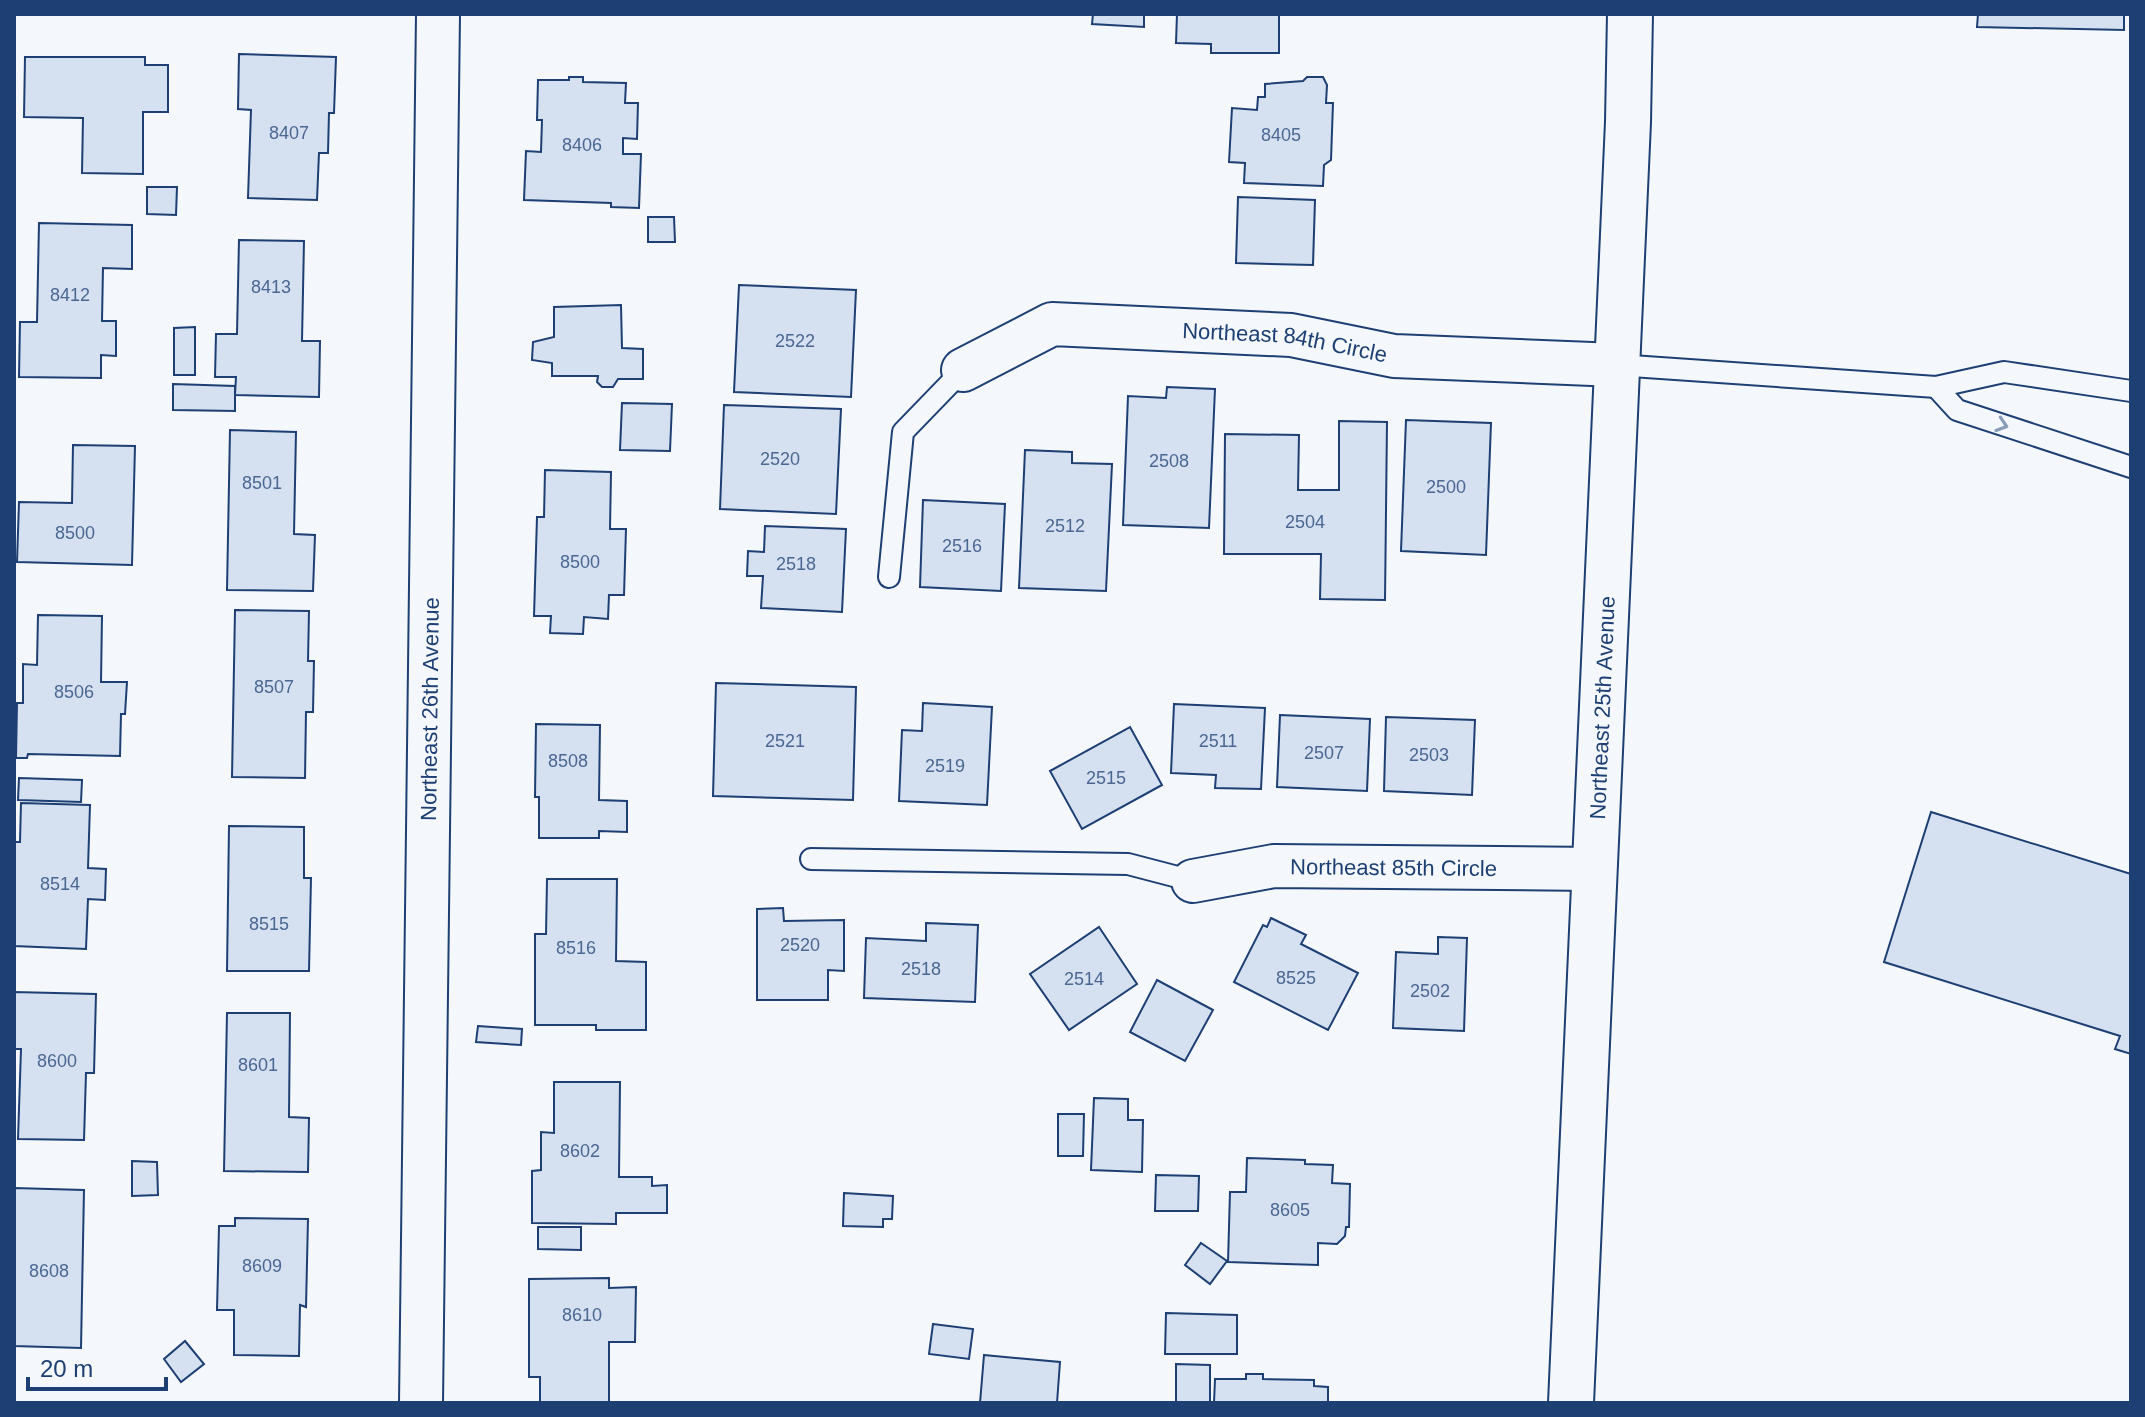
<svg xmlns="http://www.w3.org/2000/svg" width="2145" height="1417" font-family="Arial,sans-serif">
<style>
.building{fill:#d5e0f0;stroke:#1d3f73;stroke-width:2}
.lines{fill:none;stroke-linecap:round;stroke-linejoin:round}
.service-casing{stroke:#1d3f73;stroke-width:24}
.minor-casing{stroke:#1d3f73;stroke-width:46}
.tertiary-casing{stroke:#1d3f73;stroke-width:48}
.service{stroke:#f4f7fb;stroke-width:20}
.minor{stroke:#f4f7fb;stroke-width:42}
.tertiary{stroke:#f4f7fb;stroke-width:44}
.oneway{stroke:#889bb7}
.labels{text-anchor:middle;stroke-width:6;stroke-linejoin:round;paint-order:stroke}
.number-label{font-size:18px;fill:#4b6792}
.street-label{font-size:22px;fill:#1d3f73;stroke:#f4f7fb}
</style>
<rect width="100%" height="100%" fill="#f4f7fb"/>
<!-- building -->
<g class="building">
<polygon points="1093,14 1144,14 1144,27 1092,24"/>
<polygon points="1177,14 1279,14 1279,53 1211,53 1211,44 1176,43"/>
<polygon points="1978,14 2124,14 2124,30 1977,27"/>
<polygon points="239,54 336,57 334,113 329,113 328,153 319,153 317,200 248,198 251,110 238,109"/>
<polygon points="25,57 145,57 145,65 168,65 168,112 143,112 143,174 82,173 83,118 24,117"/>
<polygon points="569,77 583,77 583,82 626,83 625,103 638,103 637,139 623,138 623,154 641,154 639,208 611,207 611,203 524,200 526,151 541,152 542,120 537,120 538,80 569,80"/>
<polygon points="1307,77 1323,77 1327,85 1326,103 1333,103 1331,160 1324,165 1323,186 1244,183 1245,163 1229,162 1232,108 1257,110 1258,97 1265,97 1265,84 1303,81"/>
<polygon points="147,187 177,187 176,215 147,214"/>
<polygon points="1238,197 1315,200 1313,265 1236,263"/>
<polygon points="648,217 674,217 675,242 648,242"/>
<polygon points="39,223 132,225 132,269 103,268 102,321 116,321 116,356 101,355 101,378 19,377 20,322 37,322"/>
<polygon points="239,240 304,241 302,341 320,341 319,397 235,395 236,377 215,377 216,334 237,334"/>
<polygon points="739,285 856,290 851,397 734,392"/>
<polygon points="621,305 622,348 643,349 643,379 618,379 613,387 602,387 597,382 598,376 552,376 552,363 532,360 533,342 554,337 554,307"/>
<polygon points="195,327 195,375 174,375 174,328"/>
<polygon points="173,384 235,386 235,411 173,410"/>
<polygon points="1167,387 1215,389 1209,528 1123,525 1128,396 1166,398"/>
<polygon points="622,403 672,404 670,451 620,450"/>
<polygon points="724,405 841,409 836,514 720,509"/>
<polygon points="1406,420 1491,423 1486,555 1401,551"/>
<polygon points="1339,421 1387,422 1385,600 1320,599 1321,554 1224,554 1225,434 1299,435 1298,490 1339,490"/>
<polygon points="230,430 296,432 294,534 315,535 313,591 227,590"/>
<polygon points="73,445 135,446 132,565 17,562 19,502 72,503"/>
<polygon points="1025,450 1072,452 1072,463 1112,464 1106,591 1019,588"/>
<polygon points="545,470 611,472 610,529 626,529 624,595 609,595 608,619 584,617 583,634 550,633 551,616 534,616 537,517 544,517"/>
<polygon points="923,500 1005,504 1001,591 920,587"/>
<polygon points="765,526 846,529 842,612 761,608 763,576 747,576 748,551 764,552"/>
<polygon points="235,610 309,611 308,661 314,661 313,712 306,712 305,778 232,777"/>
<polygon points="38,615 102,616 101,682 127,682 125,714 121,714 120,756 28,754 27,758 16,758 17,703 23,703 23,664 37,665"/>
<polygon points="716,683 856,687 853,800 713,796"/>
<polygon points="923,703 992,707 987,805 899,801 902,730 922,731"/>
<polygon points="1174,704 1265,708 1261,789 1215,788 1216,775 1171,773"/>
<polygon points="1280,715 1370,719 1367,791 1277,787"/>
<polygon points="1386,717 1475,720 1472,795 1384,791"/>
<polygon points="536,724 600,725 599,800 627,801 627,832 599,831 599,838 539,838 539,797 535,797"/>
<polygon points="1130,727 1162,785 1082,829 1050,771"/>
<polygon points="19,778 82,780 81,802 18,800"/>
<polygon points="21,803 90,805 88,868 106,869 105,900 88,899 86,949 14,946 14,842 20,842"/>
<polygon points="1931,812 2131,874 2131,1054 2115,1049 2120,1036 1884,962"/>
<polygon points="229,826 304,827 304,878 311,878 309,971 227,971"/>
<polygon points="547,879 617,879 616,961 646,962 646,1030 596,1030 596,1025 535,1025 535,934 546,934"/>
<polygon points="783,908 784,921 844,920 844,971 828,970 828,1000 757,1000 757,909"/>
<polygon points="1271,918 1306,935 1301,944 1358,973 1328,1030 1234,982 1263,925 1267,927"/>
<polygon points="926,923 978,925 975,1002 864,998 866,938 926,941"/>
<polygon points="1099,927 1137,984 1069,1030 1030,974"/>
<polygon points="1438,937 1467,938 1464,1031 1393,1028 1396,952 1438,954"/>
<polygon points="1157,980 1213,1010 1185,1061 1130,1032"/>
<polygon points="14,992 96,994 94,1073 86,1073 84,1140 18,1139 21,1049 14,1049"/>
<polygon points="227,1013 290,1013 289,1117 309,1118 308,1172 224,1171"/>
<polygon points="478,1026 522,1029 521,1045 476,1042"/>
<polygon points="554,1082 620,1082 619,1177 652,1177 652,1186 667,1185 667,1213 616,1213 616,1224 532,1223 532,1171 541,1170 541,1132 554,1133"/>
<polygon points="1094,1098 1128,1099 1128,1120 1143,1120 1142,1172 1091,1170"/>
<polygon points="1058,1114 1084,1114 1083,1156 1058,1156"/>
<polygon points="1247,1158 1305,1160 1305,1164 1333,1165 1332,1183 1350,1184 1349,1227 1346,1227 1345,1236 1337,1244 1318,1243 1318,1265 1228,1262 1230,1192 1246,1192"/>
<polygon points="132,1161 157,1162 158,1195 132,1196"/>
<polygon points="1156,1175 1199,1176 1198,1211 1155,1211"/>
<polygon points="14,1188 84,1190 81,1348 14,1346"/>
<polygon points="844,1193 893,1196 892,1219 883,1219 883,1227 843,1226"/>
<polygon points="235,1218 308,1219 306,1307 300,1305 299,1356 234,1355 234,1310 217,1310 219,1226 235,1226"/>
<polygon points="538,1227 581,1227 581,1250 538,1249"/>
<polygon points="1201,1243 1227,1261 1210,1284 1185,1265"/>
<polygon points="609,1278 609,1288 636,1287 635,1342 609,1342 609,1403 540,1403 540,1377 529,1377 529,1279"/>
<polygon points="1166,1313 1237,1315 1237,1354 1165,1354"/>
<polygon points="933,1324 973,1329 969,1359 929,1354"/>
<polygon points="185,1341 204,1364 181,1382 164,1359"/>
<polygon points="984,1355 1060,1362 1057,1403 980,1403"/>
<polygon points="1176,1364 1210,1365 1210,1403 1176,1403"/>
<polygon points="1246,1374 1263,1374 1263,1379 1314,1380 1314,1386 1328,1387 1328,1403 1214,1403 1215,1379 1246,1379"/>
</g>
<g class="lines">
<defs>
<g id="service">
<polyline points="1617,365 1936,387 2004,372 2131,391"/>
<polyline points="1936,387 1957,410 2131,467"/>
<polyline points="889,577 903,432 963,370"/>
<polyline points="811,859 1128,864 1193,881"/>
</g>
<g id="minor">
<path id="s1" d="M963 370 1052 324 1291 335 1394 356 1617 365"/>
<path id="s2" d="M1193 881 1274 866 1594 869"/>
<path id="s3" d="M421 1403 438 14"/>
</g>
<g id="tertiary">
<path id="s4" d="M1571 1403 1628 122 1630 14"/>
</g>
</defs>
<!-- service casing -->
<use href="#service" class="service-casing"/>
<!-- minor casing -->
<use href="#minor" class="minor-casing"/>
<!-- tertiary casing -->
<use href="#tertiary" class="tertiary-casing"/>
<!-- service -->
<use href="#service" class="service"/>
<!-- minor -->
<use href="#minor" class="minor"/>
<!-- tertiary -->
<use href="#tertiary" class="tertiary"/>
</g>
<!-- one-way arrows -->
<defs><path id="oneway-chevron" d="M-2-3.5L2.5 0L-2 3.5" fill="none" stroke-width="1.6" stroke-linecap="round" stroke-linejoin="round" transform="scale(2)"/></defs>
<use class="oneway" href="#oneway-chevron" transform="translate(2002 425) rotate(18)"/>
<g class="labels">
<!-- number labels -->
<g class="number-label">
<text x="289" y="139">8407</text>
<text x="1281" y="141">8405</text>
<text x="582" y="151">8406</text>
<text x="271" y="293">8413</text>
<text x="70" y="301">8412</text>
<text x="795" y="347">2522</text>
<text x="780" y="465">2520</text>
<text x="1169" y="467">2508</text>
<text x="262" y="489">8501</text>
<text x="1446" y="493">2500</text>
<text x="1305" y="528">2504</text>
<text x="1065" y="532">2512</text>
<text x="75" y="539">8500</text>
<text x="962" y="552">2516</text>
<text x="580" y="568">8500</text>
<text x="796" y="570">2518</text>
<text x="274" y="693">8507</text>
<text x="74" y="698">8506</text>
<text x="785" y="747">2521</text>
<text x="1218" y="747">2511</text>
<text x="1324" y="759">2507</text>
<text x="1429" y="761">2503</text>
<text x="568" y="767">8508</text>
<text x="945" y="772">2519</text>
<text x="1106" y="784">2515</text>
<text x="60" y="890">8514</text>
<text x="269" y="930">8515</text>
<text x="800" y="951">2520</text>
<text x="576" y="954">8516</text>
<text x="921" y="975">2518</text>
<text x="1296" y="984">8525</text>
<text x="1084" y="985">2514</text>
<text x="1430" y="997">2502</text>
<text x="57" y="1067">8600</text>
<text x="258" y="1071">8601</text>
<text x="580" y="1157">8602</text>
<text x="1290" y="1216">8605</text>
<text x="262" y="1272">8609</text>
<text x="49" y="1277">8608</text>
<text x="582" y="1321">8610</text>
</g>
<!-- street labels -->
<g class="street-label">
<text dy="8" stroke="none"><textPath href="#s1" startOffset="334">Northeast 84th Circle</textPath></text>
<text dy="8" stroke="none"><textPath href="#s3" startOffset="694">Northeast 26th Avenue</textPath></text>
<text dy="8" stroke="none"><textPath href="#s4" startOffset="696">Northeast 25th Avenue</textPath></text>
<text dy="8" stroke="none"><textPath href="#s2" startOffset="202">Northeast 85th Circle</textPath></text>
</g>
</g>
<!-- border -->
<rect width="2145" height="1417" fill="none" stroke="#1d3f73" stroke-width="32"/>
<!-- scale -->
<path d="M28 1377v12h138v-12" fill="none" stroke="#1d3f73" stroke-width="4"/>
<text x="40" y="1377" font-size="24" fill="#1d3f73" stroke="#f4f7fb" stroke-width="6" paint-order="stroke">20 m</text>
</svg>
